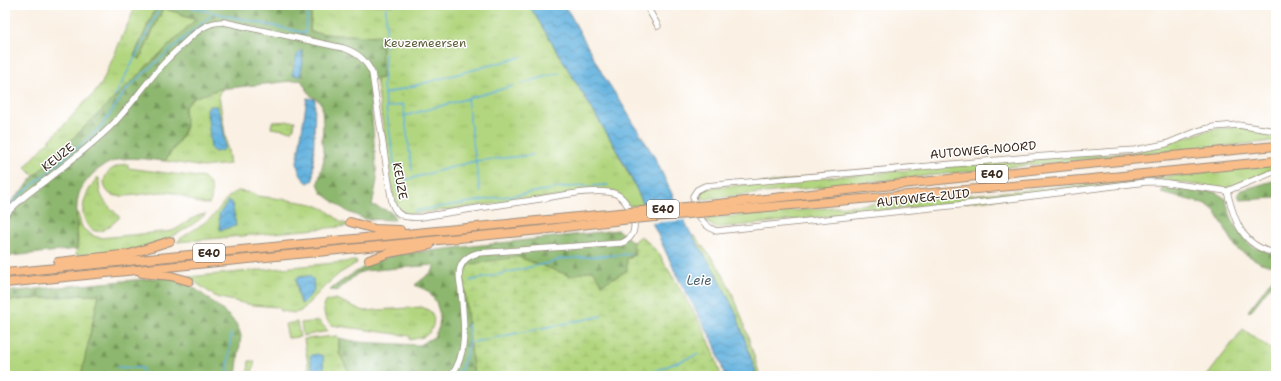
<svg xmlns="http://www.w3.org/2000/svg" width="1281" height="381" font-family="'Shantell Sans',sans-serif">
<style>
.grass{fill:url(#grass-tufts);stroke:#76804e}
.forest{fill:url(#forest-firs);stroke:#647046}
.wetland{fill:url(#wetland-marsh);stroke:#76804e}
.water{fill:url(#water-waves);stroke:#506e7e}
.pier{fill:#faf0e3}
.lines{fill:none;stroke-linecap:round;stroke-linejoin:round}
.stream{stroke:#65b3df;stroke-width:1.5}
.minor-casing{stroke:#9a8d80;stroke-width:7}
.highway-casing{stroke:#9a8d80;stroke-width:10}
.minor{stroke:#fff;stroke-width:5.5}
.highway{stroke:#f8bd89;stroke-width:8}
.highway-bridge-casing{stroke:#9a8d80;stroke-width:10;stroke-linecap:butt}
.highway-bridge{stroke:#f8bd89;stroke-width:8}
.labels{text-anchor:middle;stroke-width:3;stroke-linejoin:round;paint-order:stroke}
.shield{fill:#fff;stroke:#766a62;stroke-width:1}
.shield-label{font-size:11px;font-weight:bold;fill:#3b2a1e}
.park-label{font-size:12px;fill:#5f5e3b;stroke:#fff}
.street-label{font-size:12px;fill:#3b2a1e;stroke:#fff}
.water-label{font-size:13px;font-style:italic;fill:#4c616b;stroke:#fff}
</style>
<defs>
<pattern id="grass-tufts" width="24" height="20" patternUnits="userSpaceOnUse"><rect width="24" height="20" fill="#b2d67f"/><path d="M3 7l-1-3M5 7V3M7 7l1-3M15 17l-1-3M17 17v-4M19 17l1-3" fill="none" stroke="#9ab86d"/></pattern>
<pattern id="forest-firs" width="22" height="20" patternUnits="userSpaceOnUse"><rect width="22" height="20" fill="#8db76e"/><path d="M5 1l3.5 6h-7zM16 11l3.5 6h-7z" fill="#74955a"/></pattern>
<pattern id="wetland-marsh" width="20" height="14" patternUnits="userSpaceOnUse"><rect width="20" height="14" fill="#b2d67f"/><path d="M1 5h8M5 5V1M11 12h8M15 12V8" fill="none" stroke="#9ab86d"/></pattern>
<pattern id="water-waves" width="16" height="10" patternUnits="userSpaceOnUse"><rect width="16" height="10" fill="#65b3df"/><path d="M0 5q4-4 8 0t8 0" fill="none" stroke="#5492b4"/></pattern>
</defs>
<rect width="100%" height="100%" fill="#fff"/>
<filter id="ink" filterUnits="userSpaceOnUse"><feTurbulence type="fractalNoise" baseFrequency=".025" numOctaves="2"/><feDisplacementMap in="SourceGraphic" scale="8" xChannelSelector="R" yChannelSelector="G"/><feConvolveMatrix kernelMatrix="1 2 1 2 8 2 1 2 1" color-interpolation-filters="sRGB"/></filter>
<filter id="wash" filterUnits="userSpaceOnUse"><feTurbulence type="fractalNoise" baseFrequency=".012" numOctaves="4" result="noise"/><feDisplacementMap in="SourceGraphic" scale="16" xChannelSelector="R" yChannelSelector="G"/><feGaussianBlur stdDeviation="0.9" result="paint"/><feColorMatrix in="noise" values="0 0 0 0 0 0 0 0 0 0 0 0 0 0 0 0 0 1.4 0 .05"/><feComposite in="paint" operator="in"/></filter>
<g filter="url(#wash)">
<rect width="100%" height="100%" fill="#faf0e3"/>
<!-- grass -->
<g class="grass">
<polygon points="136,5 157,5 134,56 140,59 163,8 196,19 34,176 25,167 86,101 94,94 102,83"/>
<path d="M312 5H529L612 142 645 205 629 206 614 191 517 201 413 214C399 214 397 207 393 195L376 79 381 78 382 36 335 35 310 32Z"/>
<path d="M220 89H223L219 93V96L230 164 203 167 165 161C172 150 183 138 186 126 186 121 183 115 184 110 187 96 208 93 220 89Z"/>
<polygon points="295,121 294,128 292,131 271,128 272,122"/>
<polygon points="1238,127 1276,133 1276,141 1078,160 706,199 696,196 698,192 706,188 1032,159 1135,152 1214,129"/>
<path d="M128 164V168L205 178C212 184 214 196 209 204 194 205 183 193 168 192 155 191 119 200 110 194 99 185 105 171 116 167 120 165 124 164 128 164Z"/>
<polygon points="1276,165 1276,168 1227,189 1160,180 977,201 716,228 704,221 712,218 1082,185"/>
<path d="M97 178H99C98 198 106 204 120 217 116 221 108 228 103 230 90 236 82 219 83 209 84 197 90 187 97 178Z"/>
<path d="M238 191 253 193 257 196 282 199 313 204 325 209 340 221 349 225V226L177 242C182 236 204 224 212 217 221 208 226 195 238 191Z"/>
<path d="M76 208 82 227 86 231 94 236 100 238 172 231C184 226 193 215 206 214 185 232 160 244 132 250 114 253 94 253 76 255L78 241Z"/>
<path d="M692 236H695C702 247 712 257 719 268 739 301 749 340 760 376H757L736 313 716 273Z"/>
<polygon points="355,261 357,262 357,263 340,273 326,285 301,311 295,313 280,311 278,307 252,305 216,297 188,277"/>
<polygon points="99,294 81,376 5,376 5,301"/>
<path d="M336 299 364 311 422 307C425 309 429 310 431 312 437 321 432 333 423 337 419 338 414 339 410 340V336L331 325 325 317 323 305 327 301Z"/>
<polygon points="319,321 328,331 303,336 301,323"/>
<polygon points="297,322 300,337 288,338 285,324"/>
<polygon points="1243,329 1276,353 1276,376 1207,376"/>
<polygon points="337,336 339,338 339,353 349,372 345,374 310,376 304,339"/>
<polygon points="249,361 255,361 252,373 263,376 240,376 241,374 248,373"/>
</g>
<!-- forest -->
<g class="forest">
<path d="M157 5H312L310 32 335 35 382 36V78L369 80 377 180 372 205 394 213 395 220 365 219 348 212 322 193 318 183 324 159 322 141 323 126 322 105 317 99 311 96 301 80 220 89 193 98 185 107 184 112 186 125 181 137 165 161C151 160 136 157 122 159 104 162 88 175 80 191 78 196 77 202 77 206 75 221 78 235 77 249L11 256 5 258V208C15 197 26 188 34 176L196 19 163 8 140 59 134 56Z"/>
<polygon points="1276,180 1276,198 1240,200 1238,194 1242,190"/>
<polygon points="1165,185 1215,192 1225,198 1232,220 1242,236 1252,246 1276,255 1276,267 1261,263 1237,249 1215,211 1206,204 1161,193"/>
<path d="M618 230 633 242 635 255 627 259V271L602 284 593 270 570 276 518 257 463 274 474 376H350L349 372 339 353V338L358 342 419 345 434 337 439 327 440 315 436 302 428 291 415 285 433 271 434 265 364 271 357 274 337 291 330 290C350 274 368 264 392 255Z"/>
<polygon points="1276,274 1276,279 1250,312 1248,311"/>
<path d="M156 278C162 278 169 277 175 278 189 281 224 311 235 322 238 327 240 331 241 336L236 376H81L99 294 5 301V292Z"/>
</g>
<!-- wetland -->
<polygon class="wetland" points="640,236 646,240 659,254 701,324 713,350 721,376 474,376 463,274 471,264 518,257 570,276 593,270 602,284 627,271 627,259 635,255 633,242"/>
<!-- water -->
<g class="water">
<polygon points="529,5 564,5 570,14 603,75 622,104 655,158 690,232 716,273 736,313 757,376 725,376 714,343 679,280 627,169 612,142"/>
<polygon points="302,50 303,63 300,76 292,75 297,55"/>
<path d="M307 98 315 99 313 178V180L308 183C301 178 298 171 297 162Z"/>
<path d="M209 106H216C223 118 224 134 225 148L223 150 215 152 211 149 207 109Z"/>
<polygon points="229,201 232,202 236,226 220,230 219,214"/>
<polygon points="309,276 313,279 314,291 304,302 301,304 298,294 296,279 299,277"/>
<path d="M317 354 323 356 324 371C321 374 316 374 313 373L310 357 312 355Z"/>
</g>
<!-- pier -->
<polygon class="pier" points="678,201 687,220 651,223 642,205"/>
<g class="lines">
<!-- stream -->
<g class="stream">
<polyline points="180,5 305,33 309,5"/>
<polyline points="386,5 386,39 383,87 396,175"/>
<polyline points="520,84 559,73"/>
<polyline points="384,94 521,57"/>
<polyline points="115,96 144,40 161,5"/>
<polyline points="467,99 480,192"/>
<polyline points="386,108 403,104 412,170"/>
<polyline points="404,116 513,86"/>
<polyline points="405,180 475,161 533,155"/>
<polyline points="397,181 402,198"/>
<polyline points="5,210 13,201 82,144 101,127 127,89 152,66 210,16"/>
<polyline points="414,211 566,187 608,185"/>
<polyline points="470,281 557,261 558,259 631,254"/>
<polyline points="474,342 602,316"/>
<polyline points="117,367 141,368 143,369 141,376"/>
<polyline points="227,376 231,334"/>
<path d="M457 376C467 358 471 344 468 324"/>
<polyline points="642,376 699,354"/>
</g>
</g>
</g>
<g filter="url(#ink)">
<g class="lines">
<defs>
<g id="minor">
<polyline points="646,5 658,26"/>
<path d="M1276 131 1238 125 1214 127 1198 131 1166 144 1135 150 1032 157 705 186 697 190 693 196C696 212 700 224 716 231L977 203 1146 182H1160L1227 191 1276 171"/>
<path d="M1227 191C1234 220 1242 247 1276 253"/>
<path d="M5 216C16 201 32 191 46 180 68 163 89 147 109 128 134 104 151 73 177 50 191 37 204 21 224 22L343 48C357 52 366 60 372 73L392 203C397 218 407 218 422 217 461 210 500 205 540 199 558 196 600 187 616 194 625 198 634 214 634 224 635 234 630 239 622 243L478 253C470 255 463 259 460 268 458 275 460 283 461 289 463 318 470 351 451 376"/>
</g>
<g id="highway">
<polyline points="708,205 1078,165 1276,146"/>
<polyline points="710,212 1081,180 1276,161"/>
<polyline points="350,222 375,229 400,230"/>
<polyline points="369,260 389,253 430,245"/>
<polyline points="58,262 130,254 170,241"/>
<polyline points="5,273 619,213"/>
<polyline points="142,273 171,276 189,281"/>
<polyline points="5,283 540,230 622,220"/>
</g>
</defs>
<!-- minor casing -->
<use href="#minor" class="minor-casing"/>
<!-- highway casing -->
<use href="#highway" class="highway-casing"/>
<!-- minor -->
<use href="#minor" class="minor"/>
<!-- highway -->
<use href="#highway" class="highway"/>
<defs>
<g id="highway-bridge">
<polyline points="619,213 708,205"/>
<polyline points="622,220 710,212"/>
</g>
</defs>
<!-- highway-bridge casing -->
<use href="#highway-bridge" class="highway-bridge-casing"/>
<!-- highway-bridge -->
<use href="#highway-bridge" class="highway-bridge"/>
</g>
</g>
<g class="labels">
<!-- shield labels -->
<g class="shield">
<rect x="976" y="165" width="32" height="18" rx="3"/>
<rect x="647" y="200" width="32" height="18" rx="3"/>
<rect x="193" y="244" width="32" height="18" rx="3"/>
</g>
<g class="shield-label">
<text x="992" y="178">E40</text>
<text x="663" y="213">E40</text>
<text x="209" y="257">E40</text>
</g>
<!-- park labels -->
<g class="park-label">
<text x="425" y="47">Keuzemeersen</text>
</g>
<!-- street labels -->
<g class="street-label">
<text transform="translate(983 150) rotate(-5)" y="4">AUTOWEG-NOORD</text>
<text transform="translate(58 157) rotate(-38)" y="4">KEUZE</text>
<text transform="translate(400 181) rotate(80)" y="4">KEUZE</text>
<text transform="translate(923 198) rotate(-6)" y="4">AUTOWEG-ZUID</text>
</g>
<!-- water labels -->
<g class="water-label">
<text x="699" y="285">Leie</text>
</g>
</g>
<!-- margin -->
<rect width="1281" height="381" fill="none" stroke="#fff" stroke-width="20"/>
</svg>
